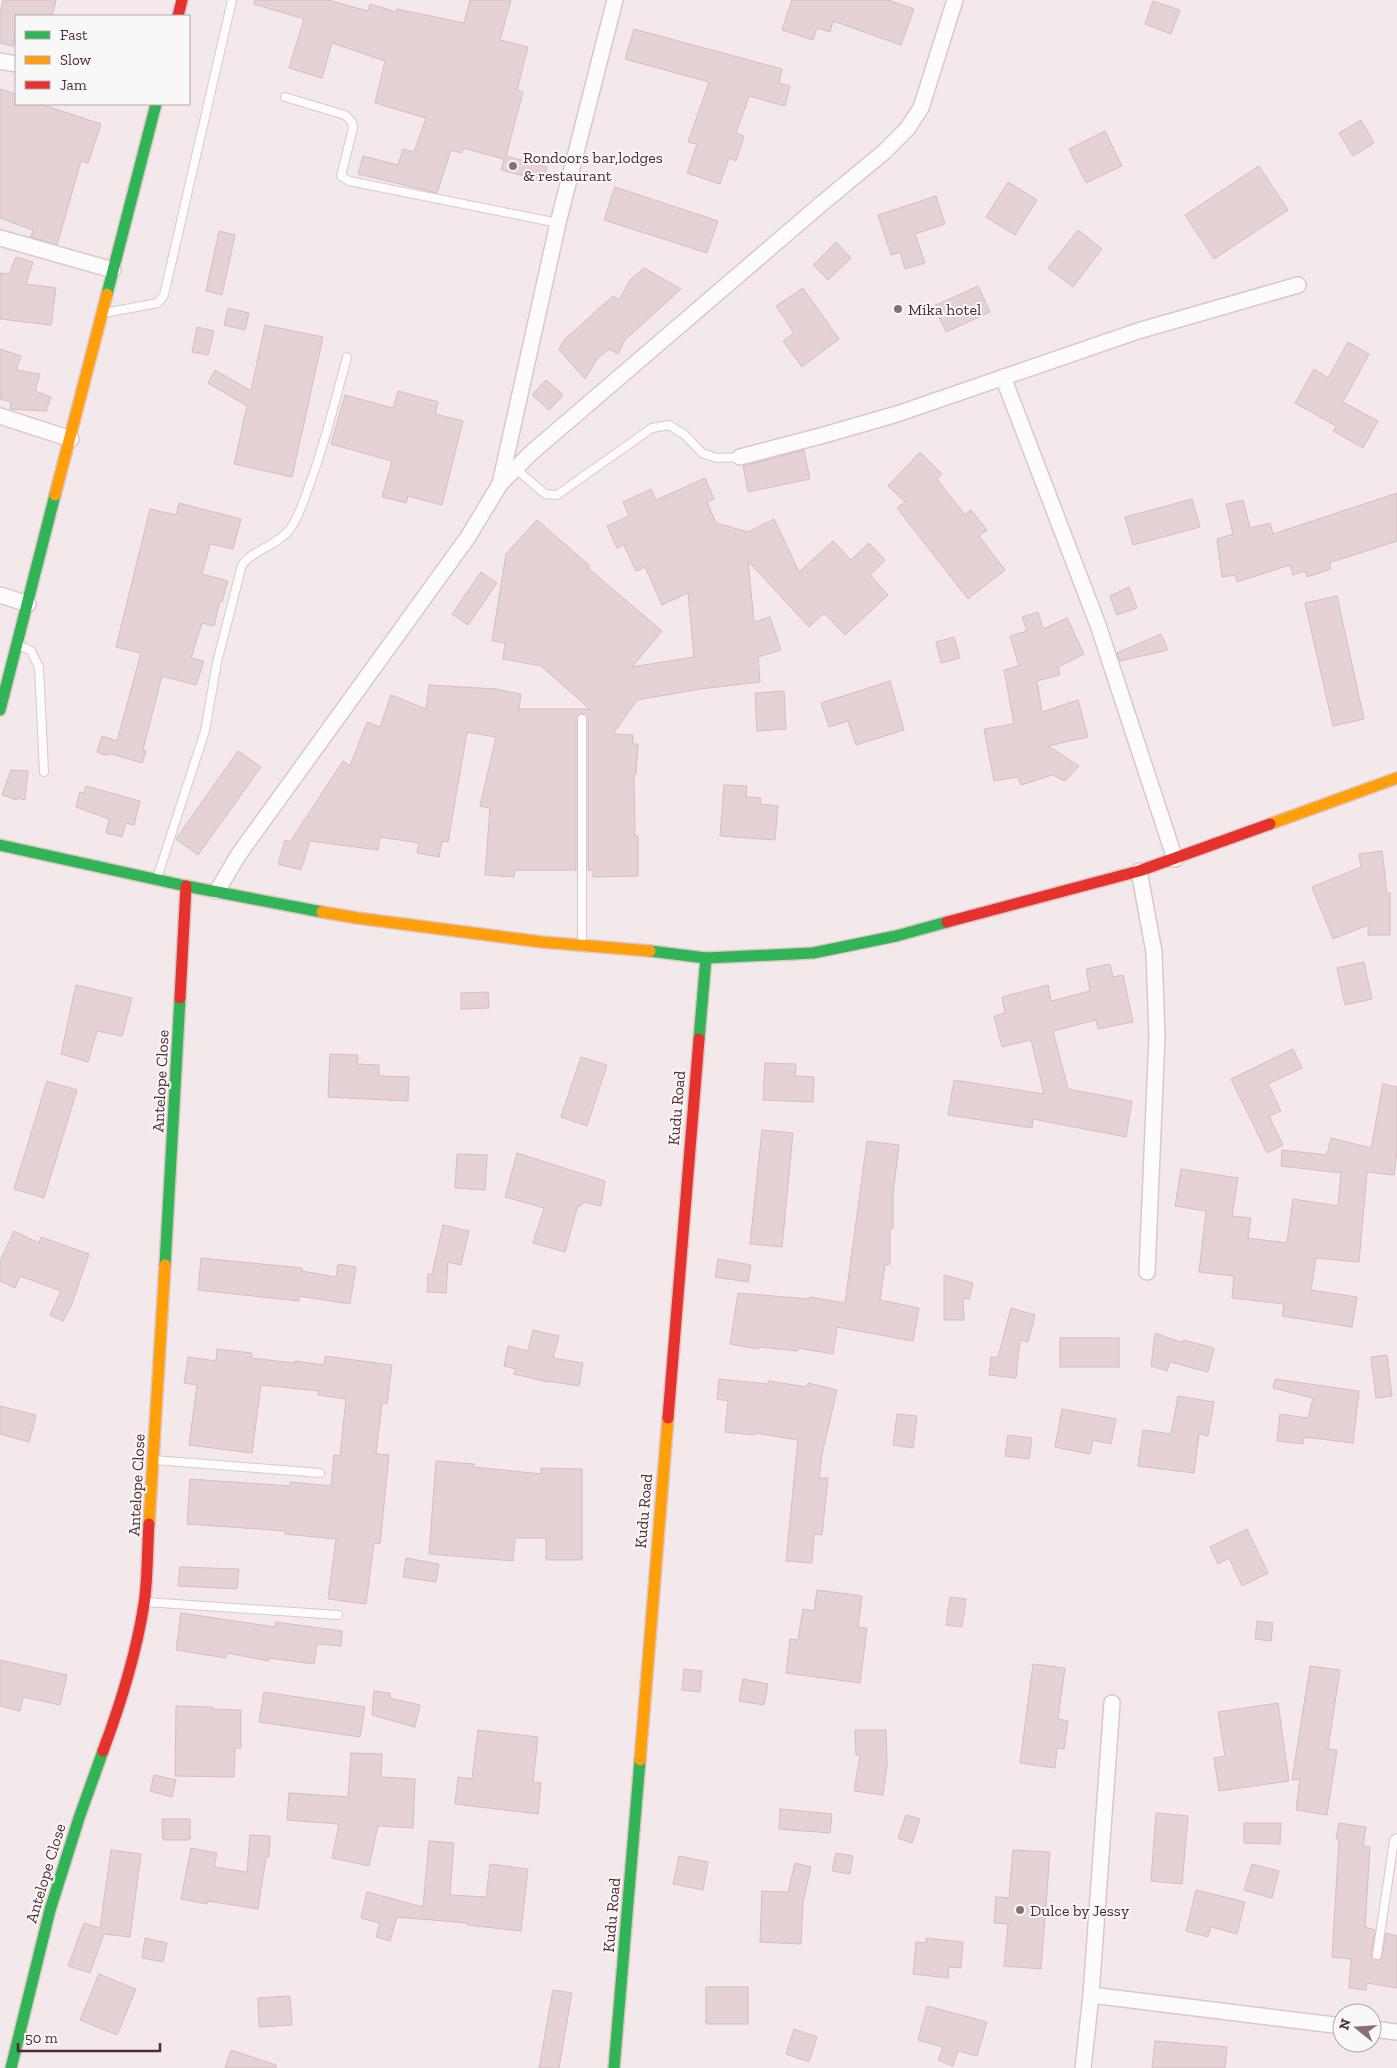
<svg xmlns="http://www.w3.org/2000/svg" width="1397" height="2068" font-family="'Zilla Slab',serif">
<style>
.building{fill:#e4d2d4;stroke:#d4bec1}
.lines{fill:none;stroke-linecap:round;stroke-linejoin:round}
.lane-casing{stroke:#ddc6c9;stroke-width:10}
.street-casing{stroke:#ddc6c9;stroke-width:18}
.fast-casing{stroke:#ddc6c9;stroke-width:14}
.slow-casing{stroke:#ddc6c9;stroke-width:14}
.jam-casing{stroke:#ddc6c9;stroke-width:14}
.lane{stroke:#fdfcfc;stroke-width:8}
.street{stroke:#fdfcfc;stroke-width:15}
.fast{stroke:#30b455;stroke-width:11}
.slow{stroke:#ff9f0a;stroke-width:11}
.jam{stroke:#e5322d;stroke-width:11}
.poi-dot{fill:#896e72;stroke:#f8f8f8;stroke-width:2}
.labels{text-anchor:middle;stroke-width:4;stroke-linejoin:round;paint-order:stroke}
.poi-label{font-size:16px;fill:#502b32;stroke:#f8f8f8;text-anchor:start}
.street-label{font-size:16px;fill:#502b32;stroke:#f8f8f8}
</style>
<rect width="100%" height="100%" fill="#f4e9ea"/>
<!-- building -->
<g class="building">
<polygon points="3,0 56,0 52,16 16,16 16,30 13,46 0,43 0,13"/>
<polygon points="255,0 328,0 368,11 370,4 396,12 397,9 464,23 470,0 511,0 500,40 528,47 517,90 523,92 506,156 547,167 543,181 501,170 504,159 463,148 462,153 451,150 437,193 358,174 363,156 398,165 403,149 414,152 426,118 375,103 385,61 332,43 322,78 289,68 304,19 254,4"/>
<polygon points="792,0 888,0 914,9 901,45 833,21 830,32 817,28 813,40 782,30"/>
<polygon points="1153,1 1180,10 1171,34 1145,24"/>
<polygon points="634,29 782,69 779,83 790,86 785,106 749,96 736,133 744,136 736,161 729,158 720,184 687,173 697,144 688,142 709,82 625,59"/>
<polygon points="0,89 16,94 16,104 40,104 101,124 88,163 81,161 57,245 31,237 33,230 0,218"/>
<polygon points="1361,120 1374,143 1353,156 1339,133"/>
<polygon points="1105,131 1122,166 1086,183 1069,149"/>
<polygon points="1259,166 1288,210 1214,259 1185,215"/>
<polygon points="1008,182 1037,200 1015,235 986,217"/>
<polygon points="615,187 718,221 707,253 604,220"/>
<polygon points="936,196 945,224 915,234 925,263 905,269 900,252 891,255 878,215"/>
<polygon points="1078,230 1102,249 1073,287 1048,268"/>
<polygon points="219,231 235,235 222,295 206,291"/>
<polygon points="836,242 851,258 828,280 813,265"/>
<polygon points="16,257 33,262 26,284 56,288 51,325 0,319 0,273 9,274"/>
<polygon points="644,268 681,289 625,340 618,354 609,349 597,359 585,379 559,350 564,340 613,296 619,300 630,280"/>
<polygon points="978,286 990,312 946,332 934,306"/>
<polygon points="803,288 839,339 802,367 783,341 794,333 776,306"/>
<polygon points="228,308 249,313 245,330 224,325"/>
<polygon points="265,325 323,337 292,477 234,464 247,406 208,383 215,370 251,391"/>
<polygon points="197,327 214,331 208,355 192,352"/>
<polygon points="1348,342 1369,354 1343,402 1378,421 1363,448 1333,431 1336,426 1295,403 1314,369 1328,378"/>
<polygon points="0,349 21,356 16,370 40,374 35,391 51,397 46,411 10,409 11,402 0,399"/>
<polygon points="546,380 563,395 549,410 532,395"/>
<polygon points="398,391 438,402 435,414 463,421 442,505 408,496 406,503 382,497 392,461 331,444 345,395 393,408"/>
<polygon points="804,450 810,479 748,492 743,466"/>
<polygon points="920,452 942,474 937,479 965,515 971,510 987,530 979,536 1005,570 968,599 897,508 905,502 888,486"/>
<polygon points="705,478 714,499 707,502 716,523 748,532 774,519 799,572 833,541 851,560 869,543 885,560 870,575 888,595 845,635 824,613 809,627 748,561 754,622 770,617 781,650 758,657 760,682 700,689 637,700 613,734 633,735 633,744 638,744 636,774 634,774 635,836 638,836 638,876 593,877 593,870 588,870 588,719 582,713 579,714 576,719 576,870 515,870 514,877 485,875 490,808 480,806 496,737 467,732 448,842 442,841 439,857 417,853 419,843 380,837 378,850 310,841 301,870 278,864 285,840 290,842 343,761 350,766 367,722 380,727 391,695 426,709 429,685 496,689 521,694 519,709 590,709 541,666 503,659 505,643 492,641 506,554 537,520 590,566 588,568 662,631 632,667 694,657 688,593 662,605 645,567 636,571 624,545 617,548 607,526 629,516 623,502 651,489 656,500"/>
<polygon points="1397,493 1397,541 1329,563 1331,569 1307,577 1305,571 1293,575 1290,565 1237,582 1235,575 1222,577 1217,539 1233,534 1226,504 1243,500 1250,528 1270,523 1273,534"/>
<polygon points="1192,499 1200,527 1133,545 1125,517"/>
<polygon points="179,503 241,519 233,549 210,544 202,574 228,581 222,602 220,601 214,626 202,623 191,658 204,661 196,685 162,676 143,750 146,751 142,763 112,754 105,755 97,752 102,736 117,741 141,653 116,647 150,509 176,515"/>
<polygon points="481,572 497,583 468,625 452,614"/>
<polygon points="1129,587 1137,608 1117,615 1110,596"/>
<polygon points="1337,596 1364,719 1333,726 1305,603"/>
<polygon points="1038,612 1043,629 1067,618 1084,654 1058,667 1060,675 1037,681 1042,712 1078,700 1088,737 1048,746 1079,766 1065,781 1052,775 1021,785 1018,777 994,781 984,729 1014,724 1004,670 1019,666 1010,636 1027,631 1022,617"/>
<polygon points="1161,634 1168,650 1120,661 1117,653"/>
<polygon points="954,637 960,658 941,663 936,642"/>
<polygon points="890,681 904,730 856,745 848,721 829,727 821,703"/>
<polygon points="784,691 786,729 757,731 755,693"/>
<polygon points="238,751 261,767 198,855 176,839"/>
<polygon points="11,770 28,771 25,800 18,798 17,800 2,795"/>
<polygon points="724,785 747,786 746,797 761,798 760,804 778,806 775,840 720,836"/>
<polygon points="86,786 140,801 134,825 126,823 122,837 106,833 109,819 76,807 80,792 84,793"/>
<polygon points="1382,851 1387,893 1390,893 1390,935 1368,935 1368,925 1333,939 1312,887 1361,867 1359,854"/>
<polygon points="1364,962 1372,999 1345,1005 1337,968"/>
<polygon points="1110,964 1113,977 1123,975 1133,1022 1098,1029 1096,1020 1053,1031 1068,1089 1132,1101 1126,1137 1033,1119 1032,1128 948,1115 954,1080 1044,1094 1031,1040 1002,1047 994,1016 1005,1013 1002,997 1048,985 1051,1001 1090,991 1086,969"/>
<polygon points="76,985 132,998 122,1036 97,1031 88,1062 61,1054"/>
<polygon points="488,992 489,1008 461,1009 461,993"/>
<polygon points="1293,1049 1302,1068 1268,1084 1281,1111 1269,1116 1283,1145 1267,1153 1231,1079"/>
<polygon points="330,1054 358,1055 357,1064 379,1065 379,1076 409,1077 408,1101 328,1097"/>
<polygon points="581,1057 607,1065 587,1126 561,1117"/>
<polygon points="765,1063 796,1064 795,1076 814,1077 813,1102 763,1100"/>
<polygon points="47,1081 77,1090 44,1198 14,1189"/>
<polygon points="1383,1084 1397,1087 1397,1151 1394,1175 1367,1172 1359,1262 1316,1258 1311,1290 1357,1297 1352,1327 1282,1316 1284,1304 1232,1298 1234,1276 1199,1272 1206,1211 1175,1206 1181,1169 1238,1178 1232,1216 1251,1218 1248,1238 1287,1243 1293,1199 1338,1206 1341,1173 1281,1166 1282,1150 1327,1155 1331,1138 1371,1148"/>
<polygon points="762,1130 793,1133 782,1247 750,1244"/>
<polygon points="867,1141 899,1145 893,1194 893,1228 890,1228 890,1264 885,1265 880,1300 919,1308 913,1341 837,1327 833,1354 798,1348 798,1351 759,1347 758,1349 730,1344 738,1293 809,1299 810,1297 845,1303"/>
<polygon points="517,1153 605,1181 601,1206 583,1202 581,1206 578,1205 565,1252 533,1243 544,1208 505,1197"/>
<polygon points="457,1154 487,1155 485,1190 455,1188"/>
<polygon points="443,1225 469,1231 461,1265 448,1262 446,1293 427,1292 428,1274 432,1274"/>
<polygon points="14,1231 39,1243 41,1237 89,1254 72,1304 63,1321 50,1315 61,1291 20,1276 15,1288 0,1281 0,1261"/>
<polygon points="201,1258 302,1268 302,1271 336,1277 338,1264 356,1267 350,1304 299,1296 299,1301 198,1290"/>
<polygon points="718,1259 751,1265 748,1282 715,1277"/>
<polygon points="944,1275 973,1283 969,1299 963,1298 964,1320 944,1320"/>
<polygon points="1011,1308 1035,1315 1028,1342 1020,1340 1016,1378 989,1375 991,1357 998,1357"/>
<polygon points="533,1330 559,1336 553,1358 583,1363 579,1386 548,1381 548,1382 514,1374 516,1369 504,1366 508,1346 528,1351"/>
<polygon points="1155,1333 1183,1343 1183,1340 1214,1348 1208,1372 1170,1362 1167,1371 1151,1366"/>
<rect x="1060" y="1338" width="59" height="29"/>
<polygon points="217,1349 252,1353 251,1358 294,1363 295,1361 324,1365 325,1356 392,1365 387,1404 382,1403 376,1454 389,1455 380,1544 374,1543 366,1604 328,1599 336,1539 285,1534 286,1531 187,1524 190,1479 290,1486 290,1482 331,1486 334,1455 340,1456 346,1399 318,1395 319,1391 261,1385 252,1453 189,1445 197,1385 184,1383 188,1357 216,1361"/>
<polygon points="1387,1355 1392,1396 1376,1398 1371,1357"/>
<polygon points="719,1379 768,1384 769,1381 807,1387 808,1383 837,1390 822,1454 819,1478 828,1478 822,1535 814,1534 812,1563 786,1561 798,1440 755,1433 755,1435 725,1432 728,1401 717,1399"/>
<polygon points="1275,1379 1359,1391 1353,1443 1304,1437 1303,1444 1277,1441 1280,1414 1308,1418 1313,1398 1273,1388"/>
<polygon points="1178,1396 1214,1402 1208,1436 1199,1434 1194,1473 1138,1466 1143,1430 1171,1434"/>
<polygon points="0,1406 36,1415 29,1442 0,1434"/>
<polygon points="1062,1409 1116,1419 1111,1444 1093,1440 1090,1454 1055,1447"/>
<polygon points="897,1414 917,1416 913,1448 893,1445"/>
<polygon points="1008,1435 1032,1438 1029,1459 1005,1456"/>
<polygon points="436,1461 474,1464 474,1467 541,1474 541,1468 582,1469 582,1560 546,1560 546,1538 515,1538 513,1561 429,1554"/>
<polygon points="1247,1529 1268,1573 1242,1586 1229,1558 1218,1564 1210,1547"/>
<polygon points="406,1558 439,1564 436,1582 403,1577"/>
<polygon points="180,1567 239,1569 237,1589 178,1586"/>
<polygon points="817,1590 862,1596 858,1627 867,1628 860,1683 786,1673 790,1639 798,1640 803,1609 814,1611"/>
<polygon points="950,1597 966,1599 962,1627 946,1625"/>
<polygon points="181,1613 275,1627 276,1622 342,1631 341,1646 317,1644 314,1664 269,1658 269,1661 227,1653 226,1658 176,1650"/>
<polygon points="1257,1621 1273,1623 1271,1641 1255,1639"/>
<polygon points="0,1660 67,1675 60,1705 23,1697 20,1711 0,1706"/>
<polygon points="1033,1664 1065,1668 1058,1719 1068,1721 1064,1749 1057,1748 1055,1768 1020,1763"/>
<polygon points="1310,1666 1340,1670 1328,1749 1337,1750 1327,1815 1296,1810 1300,1779 1292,1780"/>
<polygon points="684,1669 702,1671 700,1692 682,1690"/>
<polygon points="743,1679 768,1684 764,1705 739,1701"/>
<polygon points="374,1691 390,1693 390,1698 420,1705 415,1727 372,1715"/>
<polygon points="264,1692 365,1707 360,1737 259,1722"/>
<polygon points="1278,1703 1289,1781 1219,1791 1214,1758 1225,1756 1218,1712"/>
<polygon points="176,1706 212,1707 212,1709 241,1710 241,1748 235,1748 234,1777 175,1776"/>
<polygon points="478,1730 538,1737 533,1782 541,1783 538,1814 455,1804 458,1777 472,1779"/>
<polygon points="855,1730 886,1730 887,1765 883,1795 854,1791 860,1755 856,1755"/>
<polygon points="351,1753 382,1754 381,1777 415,1779 413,1828 378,1826 369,1866 332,1858 339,1824 287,1820 289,1793 348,1797"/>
<polygon points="154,1775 176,1780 172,1797 150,1791"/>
<polygon points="780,1809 832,1814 830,1833 779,1829"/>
<polygon points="1156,1813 1188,1816 1182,1884 1151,1881"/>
<polygon points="906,1815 920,1819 912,1843 898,1838"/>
<polygon points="162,1819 190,1819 190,1840 163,1840"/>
<polygon points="1244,1823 1281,1823 1280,1844 1244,1843"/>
<polygon points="1339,1823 1366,1827 1363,1846 1370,1847 1365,1927 1375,1930 1371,1955 1376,1960 1380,1960 1382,1956 1386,1933 1397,1936 1397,1988 1367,1983 1366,1990 1349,1988 1351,1959 1332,1957 1339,1839 1336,1839"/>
<polygon points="250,1835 270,1836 269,1857 266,1857 258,1909 208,1901 207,1904 181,1899 191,1848 217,1853 214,1867 247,1872"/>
<polygon points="429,1841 454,1843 450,1895 486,1897 490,1864 528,1869 521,1931 467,1925 467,1923 397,1917 390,1941 376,1937 380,1923 361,1918 367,1892 423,1907"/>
<polygon points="111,1850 141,1854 130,1937 104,1934 90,1973 68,1966 84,1923 100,1928"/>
<polygon points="1013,1850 1050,1852 1041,1969 1004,1966 1008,1924 994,1923 996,1897 1009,1898"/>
<polygon points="836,1853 853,1856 850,1874 832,1871"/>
<polygon points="679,1856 708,1862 703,1890 673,1884"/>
<polygon points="795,1863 811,1867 803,1902 801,1944 760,1942 762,1891 788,1892"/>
<polygon points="1252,1864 1279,1871 1272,1898 1244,1890"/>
<polygon points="1196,1890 1245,1902 1237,1934 1211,1927 1208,1937 1186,1931"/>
<polygon points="145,1938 167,1943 163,1962 142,1958"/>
<polygon points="926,1938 963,1942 961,1968 949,1967 948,1978 913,1974 916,1942 926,1943"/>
<polygon points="99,1974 136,1989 117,2035 80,2020"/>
<rect x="706" y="1987" width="42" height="37"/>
<polygon points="553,1990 572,1993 559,2068 539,2068"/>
<polygon points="290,1996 292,2025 259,2027 258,1998"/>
<polygon points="927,2006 987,2022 977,2056 958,2051 953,2066 938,2060 943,2047 918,2040"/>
<polygon points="794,2029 817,2037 809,2062 786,2054"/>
<polygon points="1155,2041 1227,2047 1225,2068 1152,2068"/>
<polygon points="231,2050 276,2065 276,2068 225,2068"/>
</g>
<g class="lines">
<defs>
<g id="lane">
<polyline points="285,97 345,115 352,122 353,128 341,176 349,181 558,223"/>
<polyline points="104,313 158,303 164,295 232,0"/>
<polyline points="516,469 545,494 557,495 652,428 669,425 685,435 702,453 717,458 740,457"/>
<polyline points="17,644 31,651 39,667 44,772"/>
<path d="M157 878 205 731 217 662 242 565C254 549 277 546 290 529 299 517 304 500 309 486 325 444 335 401 347 357"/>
<polyline points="582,944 582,719"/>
<polyline points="154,1460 320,1473"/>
<polyline points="146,1602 338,1615"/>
<polyline points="1377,1955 1394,1840 1397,1838"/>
</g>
<g id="street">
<polyline points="0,61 16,64"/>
<polyline points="0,238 113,270"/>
<polyline points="1003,377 1098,625 1175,859"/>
<polyline points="0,416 71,439"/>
<polyline points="740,457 824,435 897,414 1138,331 1298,285"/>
<polyline points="500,484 531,453 820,205 884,152 907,129 921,108 955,0"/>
<polyline points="0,595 28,604"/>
<polyline points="1139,871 1154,952 1157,1036 1147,1272"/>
<polyline points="217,891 239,854 468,537 500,484 558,223 615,0"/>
<polyline points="1091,1995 1342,2026"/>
<polyline points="1372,2029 1397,2032"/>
<polyline points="1083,2068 1091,1995 1112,1703"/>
</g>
<g id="fast">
<polyline points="107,294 156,104"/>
<polyline points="0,710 55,495"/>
<polyline points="0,845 186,886 322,912"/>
<polyline points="650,951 706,958 813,953 896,936 947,922"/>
<polyline points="699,1039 706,958"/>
<polyline points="165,1265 180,998"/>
<polyline points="11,2068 50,1910 79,1818 103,1751"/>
<polyline points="614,2068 640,1760"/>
</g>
<g id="slow">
<polyline points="55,495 107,294"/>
<polyline points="1270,824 1397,778"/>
<polyline points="322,912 357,918 542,942 650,951"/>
<polyline points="149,1524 165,1265"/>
<polyline points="640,1760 668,1418"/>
</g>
<g id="jam">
<polyline points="178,16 182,0"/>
<polyline points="947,922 1139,871 1270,824"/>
<polyline points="180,998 186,886"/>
<polyline points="668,1418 699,1039"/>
<path d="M103 1751C121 1703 136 1655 144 1604 148 1578 147 1550 149 1524"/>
</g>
</defs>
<!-- lane casing -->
<use href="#lane" class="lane-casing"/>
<!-- street casing -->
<use href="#street" class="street-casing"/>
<!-- fast casing -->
<use href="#fast" class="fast-casing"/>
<!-- slow casing -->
<use href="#slow" class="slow-casing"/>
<!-- jam casing -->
<use href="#jam" class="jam-casing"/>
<!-- lane -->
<use href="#lane" class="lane"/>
<!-- street -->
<use href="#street" class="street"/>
<!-- fast -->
<use href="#fast" class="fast"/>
<!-- slow -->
<use href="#slow" class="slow"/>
<!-- jam -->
<use href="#jam" class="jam"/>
</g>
<!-- markers -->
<g class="poi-dot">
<circle cx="513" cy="166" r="5"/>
<circle cx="898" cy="309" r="5"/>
<circle cx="1020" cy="1910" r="5"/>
</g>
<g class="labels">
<!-- poi labels -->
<g class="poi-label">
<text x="523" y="163">Rondoors bar,lodges<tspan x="523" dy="18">&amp; restaurant</tspan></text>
<text x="908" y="315">Mika hotel</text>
<text x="1030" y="1916">Dulce by Jessy</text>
</g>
<!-- street labels -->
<g class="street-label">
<text transform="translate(160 1081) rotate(-87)" y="6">Antelope Close</text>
<text transform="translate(676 1108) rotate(-85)" y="6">Kudu Road</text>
<text transform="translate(136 1485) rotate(-87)" y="6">Antelope Close</text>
<text transform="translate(643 1511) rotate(-85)" y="6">Kudu Road</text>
<text transform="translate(45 1873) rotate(-73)" y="6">Antelope Close</text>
<text transform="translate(611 1915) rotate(-85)" y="6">Kudu Road</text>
</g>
</g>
<!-- legend -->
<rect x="15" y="15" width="175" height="90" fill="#f8f8f8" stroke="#b5a6a9"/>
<rect x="25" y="31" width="25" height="8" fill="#30b455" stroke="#b5a6a9"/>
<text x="60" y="40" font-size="15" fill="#502b32">Fast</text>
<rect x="25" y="56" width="25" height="8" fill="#ff9f0a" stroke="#b5a6a9"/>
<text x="60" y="65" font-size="15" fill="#502b32">Slow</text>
<rect x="25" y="81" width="25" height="8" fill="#e5322d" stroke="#b5a6a9"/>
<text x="60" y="90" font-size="15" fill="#502b32">Jam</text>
<!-- north arrow -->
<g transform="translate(1357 2028) rotate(287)"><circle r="24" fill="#f8f8f8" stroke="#b5a6a9"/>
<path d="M0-4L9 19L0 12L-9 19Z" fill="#896e72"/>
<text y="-8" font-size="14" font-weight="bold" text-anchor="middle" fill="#502b32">N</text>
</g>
<!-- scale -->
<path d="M18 2043v8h142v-8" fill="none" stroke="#502b32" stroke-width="2.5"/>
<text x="25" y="2043" font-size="15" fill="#502b32" stroke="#f8f8f8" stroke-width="4" paint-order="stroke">50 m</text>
</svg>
